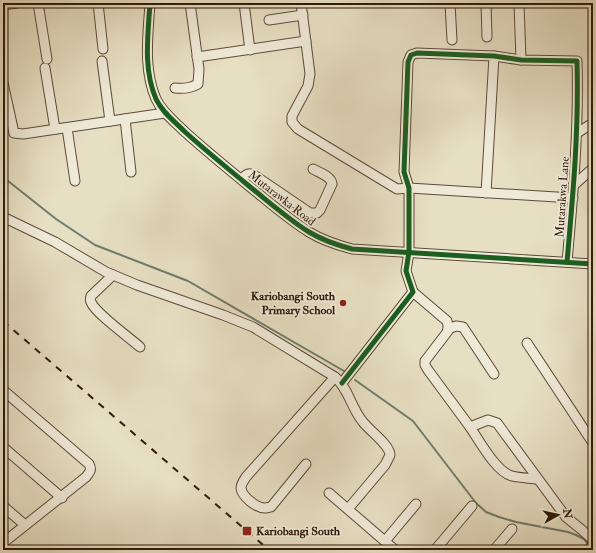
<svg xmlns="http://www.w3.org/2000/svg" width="596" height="553" font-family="'IM FELL Double Pica',serif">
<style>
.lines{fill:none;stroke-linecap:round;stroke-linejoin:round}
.stream{stroke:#6d7c6c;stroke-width:2}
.minor-casing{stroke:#5d4b37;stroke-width:11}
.minor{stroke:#efead8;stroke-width:9}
.rail{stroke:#2f1a08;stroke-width:2;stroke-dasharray:7 7;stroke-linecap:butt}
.cycleway-casing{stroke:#efead8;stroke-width:8}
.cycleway{stroke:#1b5e20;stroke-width:5}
.poi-dot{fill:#8f2418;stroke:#efead8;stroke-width:1.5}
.labels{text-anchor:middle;stroke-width:3.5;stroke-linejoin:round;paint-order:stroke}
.street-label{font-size:12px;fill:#2f1a08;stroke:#efead8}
.poi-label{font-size:12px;font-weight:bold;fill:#2f1a08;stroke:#efead8;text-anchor:end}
</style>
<rect width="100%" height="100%" fill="#e7dfc3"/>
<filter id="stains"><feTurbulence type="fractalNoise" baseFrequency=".005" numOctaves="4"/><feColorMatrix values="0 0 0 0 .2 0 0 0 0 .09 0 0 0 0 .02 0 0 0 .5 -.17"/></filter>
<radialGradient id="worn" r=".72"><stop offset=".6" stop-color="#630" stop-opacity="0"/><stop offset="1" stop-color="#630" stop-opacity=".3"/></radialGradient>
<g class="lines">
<!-- stream -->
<g class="stream">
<polyline points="3,177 56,219 95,245 188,281 344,371"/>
<polyline points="355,380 413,421 476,503 486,512 499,517 516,522 568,532 576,535 584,539 589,546"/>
</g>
<defs>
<g id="minor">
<polyline points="38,3 47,59"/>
<polyline points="98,3 103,49"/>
<path d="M150 3C148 35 143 69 156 99 162 112 174 121 184 131 205 150 227 168 249 186 269 202 288 219 309 232 322 240 337 245 352 249L593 264"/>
<polyline points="244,3 250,50"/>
<polyline points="301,3 310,74 308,86 292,116 292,122 298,129 397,189 409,188 573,198"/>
<polyline points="450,3 452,40"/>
<polyline points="486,3 487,37"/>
<polyline points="519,3 521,60"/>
<polyline points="3,5 17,3"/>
<polyline points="269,20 303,15"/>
<polyline points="197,57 306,41"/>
<polyline points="102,61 110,121"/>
<polyline points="45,68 55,129"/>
<polyline points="3,83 14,133 23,134 165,113"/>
<path d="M175 88C183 89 191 88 198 84L199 69 190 3"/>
<polyline points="125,119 131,172"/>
<polyline points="67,128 75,181"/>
<polyline points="577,133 593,123"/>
<path d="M241 179C246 175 248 172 254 175L310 213H317L320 210 332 184C331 176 320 173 313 169"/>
<polyline points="574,185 593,168"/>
<polyline points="486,193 494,56"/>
<path d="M3 217 55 242 106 272 137 285 223 315 253 327 335 377C349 389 351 408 363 422 370 431 390 445 390 455L385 465 348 509"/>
<path d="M113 275 91 296C90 299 90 300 91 302 95 313 130 338 140 347"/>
<polyline points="413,292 447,321 448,325 448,331 425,361 425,365 428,370 470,427 488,420 497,423 566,517 582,530 593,540"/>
<polyline points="448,329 456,326 463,327 494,374"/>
<polyline points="527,343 593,443"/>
<path d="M342 383 413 292 406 271 409 252V188L404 172 408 62 411 55 417 53 494 56 521 60 577 61C579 129 573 195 567 262"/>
<path d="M3 390 89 464C92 470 90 472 86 477L3 543"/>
<path d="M470 427C479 440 496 472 512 476 520 478 529 478 537 479"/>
<polyline points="3,447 62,498"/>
<path d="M306 464 271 507C270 507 266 508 265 508 257 508 242 497 241 488 241 484 244 480 246 477L335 377"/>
<polyline points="329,493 395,550"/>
<polyline points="3,506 25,525"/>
<polyline points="385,541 416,504"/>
<polyline points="435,550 472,506"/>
<polyline points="494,550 512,529"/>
<polyline points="589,550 593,544"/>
</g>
</defs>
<!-- minor casing -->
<use href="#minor" class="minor-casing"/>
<!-- minor -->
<use href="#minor" class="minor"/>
<!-- rail -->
<polyline class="rail" points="3,321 269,550"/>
<defs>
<g id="cycleway">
<path d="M150 3C148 35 143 69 156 99 162 112 174 121 184 131 205 150 227 168 249 186 269 202 288 219 309 232 322 240 337 245 352 249L593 264"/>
<path d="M342 383 413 292 406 271 409 252V188L404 172 408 62 411 55 417 53 494 56 521 60 577 61C579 129 573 195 567 262"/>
</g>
</defs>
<!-- cycleway casing -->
<use href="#cycleway" class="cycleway-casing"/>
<!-- cycleway -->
<use href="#cycleway" class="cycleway"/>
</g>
<!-- markers -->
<g class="poi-dot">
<circle cx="343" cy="303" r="4"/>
<rect x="242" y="526" width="10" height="10" rx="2"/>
</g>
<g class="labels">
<!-- street labels -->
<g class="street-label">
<text transform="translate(562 197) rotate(-86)" y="4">Mutarakwa Lane</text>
<text transform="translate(282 198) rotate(38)" y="4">Mutarawka Road</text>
</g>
<!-- poi labels -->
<g class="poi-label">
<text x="335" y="300">Kariobangi South<tspan x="335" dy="14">Primary School</tspan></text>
<text x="256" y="535" text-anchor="start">Kariobangi South</text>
</g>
</g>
<!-- margin -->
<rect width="596" height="553" fill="none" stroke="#e7dfc3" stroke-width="16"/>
<rect x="4" y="4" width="588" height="545" fill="none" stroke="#2f1a08" stroke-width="2"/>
<rect x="8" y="8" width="580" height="537" fill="none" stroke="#2f1a08"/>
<!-- north arrow -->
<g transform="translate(558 515) rotate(82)" stroke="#efead8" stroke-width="3" paint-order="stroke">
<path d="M0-3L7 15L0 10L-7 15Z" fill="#2f1a08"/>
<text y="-6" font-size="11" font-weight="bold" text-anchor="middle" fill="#2f1a08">N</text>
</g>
<rect width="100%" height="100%" filter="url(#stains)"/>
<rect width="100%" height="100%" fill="url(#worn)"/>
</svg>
